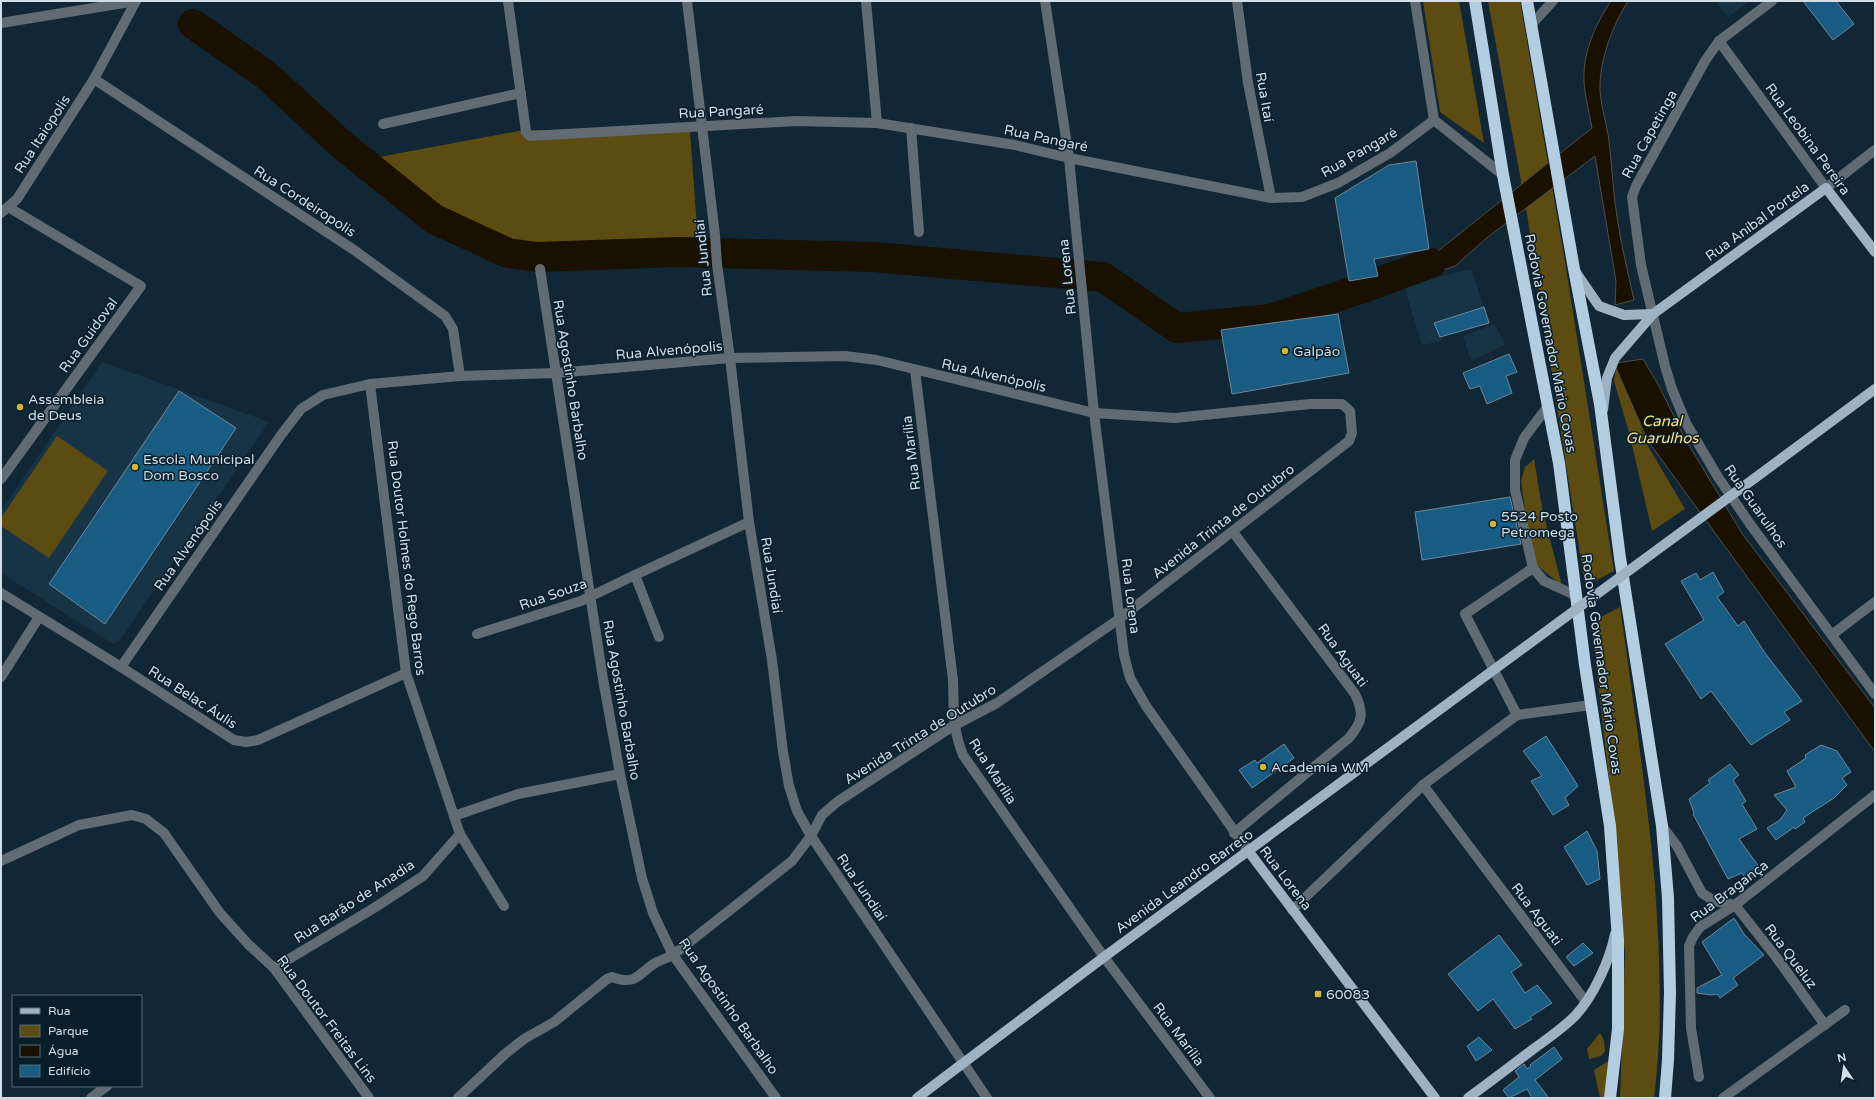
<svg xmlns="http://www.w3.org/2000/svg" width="1876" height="1099" font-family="'Varela Round',sans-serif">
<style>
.built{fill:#173346}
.green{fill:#5d4c11}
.water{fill:#191000;stroke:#504e45}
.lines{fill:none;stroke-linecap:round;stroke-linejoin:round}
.river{stroke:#191000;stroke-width:30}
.building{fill:#185b83;stroke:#6e8798}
.minor{stroke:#616b73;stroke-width:10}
.major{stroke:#9db2c2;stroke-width:10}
.highway{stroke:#b4cee1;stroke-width:12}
.major-bridge{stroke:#9db2c2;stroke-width:10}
.poi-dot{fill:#d8b434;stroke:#081e2b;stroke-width:1.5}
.labels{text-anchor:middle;stroke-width:3;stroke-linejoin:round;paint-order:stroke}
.street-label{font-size:14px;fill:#d1dee7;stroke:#081e2b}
.poi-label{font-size:14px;fill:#d1dee7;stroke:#081e2b;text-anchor:start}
.water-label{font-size:15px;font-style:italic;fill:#fddf85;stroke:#081e2b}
</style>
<rect width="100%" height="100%" fill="#122736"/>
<!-- built -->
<g class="built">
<polygon points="1716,1 1749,1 1728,17"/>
<polygon points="1471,269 1484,307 1434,323 1442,341 1422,345 1404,286"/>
<polygon points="1495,324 1505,345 1471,361 1463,336"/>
<polygon points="102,362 269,422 120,640 113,644 1,573 1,511"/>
</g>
<!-- green -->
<g class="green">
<polygon points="1423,1 1459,1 1484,143 1440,112"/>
<polygon points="1488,1 1520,1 1565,262 1614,571 1585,586 1527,214"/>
<polygon points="524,130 690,131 698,242 537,257 443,208 379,157"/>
<polygon points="1616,368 1639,420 1645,441 1685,509 1652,531 1629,432 1614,381"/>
<polygon points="57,436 108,471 49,558 1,526 1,518"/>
<polygon points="1534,459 1542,508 1562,586 1537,565 1529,539 1521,481 1525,467"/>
<path d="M1620 607C1633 700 1647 793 1655 886 1660 957 1663 1028 1654 1098H1620L1625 954 1614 822 1591 622Z"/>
<polygon points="1600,1033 1604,1040 1605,1051 1601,1056 1589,1059 1587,1049"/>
<polygon points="1610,1060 1606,1098 1600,1098 1594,1070"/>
</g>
<!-- water -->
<g class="water">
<path d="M1611 1H1628C1613 25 1601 56 1600 84 1599 101 1607 124 1609 141 1612 166 1613 192 1617 217 1621 245 1628 273 1634 300L1615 305 1616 281 1595 156 1489 236 1455 266 1393 287 1392 271 1433 255 1592 128C1589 111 1583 89 1584 73 1585 47 1597 22 1611 1Z"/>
<polygon points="1643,359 1660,388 1684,437 1743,535 1875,708 1875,752 1648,441 1616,368 1616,363"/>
</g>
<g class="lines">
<!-- river -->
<polyline class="river" points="193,24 266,75 341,144 434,219 508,253 537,257 679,252 873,257 1103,277 1177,328 1270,319 1366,287 1431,263"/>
</g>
<!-- building -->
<g class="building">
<polygon points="1803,1 1836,1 1854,24 1833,40"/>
<polygon points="1416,161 1429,249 1374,259 1378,276 1349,281 1335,198 1389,165"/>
<polygon points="1484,307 1489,323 1440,337 1434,323"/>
<polygon points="1338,314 1349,373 1232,394 1221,330"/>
<polygon points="1509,354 1517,372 1506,376 1512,393 1487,404 1480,386 1470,389 1463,373"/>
<polygon points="179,391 236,428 105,624 49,584"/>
<polygon points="1510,497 1521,544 1422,560 1415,512"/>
<polygon points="1713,572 1724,592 1717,597 1738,626 1744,621 1765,653 1802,701 1784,712 1790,720 1751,745 1711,691 1701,699 1665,644 1704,620 1681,581 1696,573 1700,580"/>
<polygon points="1546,736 1578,786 1565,798 1569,805 1553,815 1531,781 1542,776 1523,751"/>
<polygon points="1284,744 1294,758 1252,788 1239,770 1255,760 1257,763"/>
<polygon points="1821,745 1837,751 1851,772 1842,778 1847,785 1834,798 1803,818 1805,822 1795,829 1794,827 1776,840 1767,828 1780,820 1787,810 1774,795 1796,787 1787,771 1806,758 1805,755"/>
<polygon points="1730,764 1739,775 1733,780 1746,801 1742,804 1757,829 1739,839 1762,871 1747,882 1742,873 1728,879 1693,814 1694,813 1689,799 1710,783 1708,780"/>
<polygon points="1587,831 1597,851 1600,879 1587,885 1564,847"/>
<polygon points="1734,918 1744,934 1764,955 1733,978 1738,985 1720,998 1717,994 1711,995 1697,993 1697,988 1722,975 1702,942"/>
<polygon points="1499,935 1522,965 1511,972 1525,993 1537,985 1552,1003 1530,1017 1532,1019 1515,1029 1493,999 1478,1011 1448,974"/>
<polygon points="1583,943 1593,953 1574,966 1566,957"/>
<polygon points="1479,1037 1492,1050 1476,1061 1467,1046"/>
<polygon points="1554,1047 1562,1059 1535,1080 1549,1098 1532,1098 1527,1089 1509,1098 1503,1090 1519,1077 1515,1071 1524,1064 1527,1069 1531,1066 1530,1065"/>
</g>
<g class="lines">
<!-- minor -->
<g class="minor">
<polyline points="508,1 524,117 526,132 530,136 796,121 877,123 1015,145 1069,158 1271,198 1302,197 1338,183 1390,153 1434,120 1415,1"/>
<polyline points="687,1 715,235 717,264 730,358 749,522 772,660 783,752 789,786 797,811 811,836 987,1098"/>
<polyline points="866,1 877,123"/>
<polyline points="1045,1 1069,158 1094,413 1124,655 1130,678 1146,706 1249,852"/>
<polyline points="1237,1 1248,83 1271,198"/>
<polyline points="1772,1 1719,41 1705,61 1636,186 1632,197 1641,265 1665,366 1672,389 1686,423 1718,477 1750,524 1875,694"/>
<polyline points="1,23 136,1"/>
<polyline points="1532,24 1553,1"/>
<polyline points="1719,41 1826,188 1875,150"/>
<polyline points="94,79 354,250 445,316 453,329 460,376"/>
<polyline points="1434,120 1503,175"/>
<polyline points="383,124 521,93"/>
<polyline points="911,128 919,232"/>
<polyline points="1,213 17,199 94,79 136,1"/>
<polyline points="540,269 603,679 620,774 642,878 653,913 673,955 776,1098"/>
<path d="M915 370 953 680C954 709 952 728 963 755L1104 957 1210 1098"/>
<polyline points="370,384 406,673 460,834 504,906"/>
<polyline points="1548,406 1524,438 1515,460 1515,490 1533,568 1544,581 1577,596"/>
<polyline points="1,479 141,286 8,207"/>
<path d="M1233 532 1355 694C1364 713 1363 721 1349 738L1234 833"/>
<polyline points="1,593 121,667 234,740 246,742 258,740 406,673"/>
<polyline points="477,634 581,601 635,575"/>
<polyline points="1833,634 1875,602"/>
<polyline points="659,637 635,575 749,522"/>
<path d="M121 667 281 435 301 409 323 395 370 384 460 376 556 373 730 358 845 356 877 360 1094 413 1175 418 1310 404H1342L1350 411 1352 433 1349 441 1119 619 997 703 953 726 837 802 822 815 811 836 792 861 673 955C667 958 661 960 655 963 638 974 636 986 612 977L607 979 554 1022 524 1039 505 1054 458 1098"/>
<polyline points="1,677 39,617"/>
<polyline points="1517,715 1465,614 1533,568"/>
<polyline points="1423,785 1586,1002"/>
<polyline points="454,816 518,794 620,774"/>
<polyline points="1662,826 1677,846 1702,893 1714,901 1735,905"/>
<polyline points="1,861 79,825 132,815 146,819 164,833 220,913 248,944 274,968 369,1098"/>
<polyline points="1735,905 1776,957 1825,1025"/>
<polyline points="1292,910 1423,785 1517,715 1591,705"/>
<polyline points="274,968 374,908 423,876 460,834"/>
<polyline points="1699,1077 1691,1028 1689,946 1693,937 1700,927 1735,905 1875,795"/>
<polyline points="91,1098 107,1086"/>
<polyline points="1723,1098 1845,1010"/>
</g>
<!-- major -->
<g class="major">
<polyline points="1575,271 1599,306 1624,315 1653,314"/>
<polyline points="1603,410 1607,378 1615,358 1653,314 1826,188 1875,252"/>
<polyline points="1755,478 1875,389"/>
<polyline points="1249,852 1435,1098"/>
<polyline points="917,1098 1104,957 1469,688"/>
<path d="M1468 1098C1490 1082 1511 1066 1532 1050 1547 1039 1562 1029 1575 1016 1593 997 1610 960 1615 934"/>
</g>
<!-- highway -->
<g class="highway">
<polyline points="1475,1 1503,175 1559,463 1585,665 1610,826 1618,940 1618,1029 1610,1098"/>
<polyline points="1527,1 1574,269 1600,404 1620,558 1662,826 1668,898 1670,993 1668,1060 1665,1098"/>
</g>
<!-- major-bridge -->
<polyline class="major-bridge" points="1469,688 1755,478"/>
</g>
<!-- markers -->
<g class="poi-dot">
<circle cx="1285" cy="351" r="4"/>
<circle cx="20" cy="407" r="4"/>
<circle cx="135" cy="467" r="4"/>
<circle cx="1493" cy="524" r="4"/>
<circle cx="1263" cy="767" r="4"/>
<rect x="1314" y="990" width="8" height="8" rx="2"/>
</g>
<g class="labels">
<!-- street labels -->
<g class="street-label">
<text transform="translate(1265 97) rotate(80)" y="5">Rua Itaí</text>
<text transform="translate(721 111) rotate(-3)" y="5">Rua Pangaré</text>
<text transform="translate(42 134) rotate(-57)" y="5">Rua Itaiopolis</text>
<text transform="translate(1649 134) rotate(-61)" y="5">Rua Capetinga</text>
<text transform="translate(1046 138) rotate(12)" y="5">Rua Pangaré</text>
<text transform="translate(1808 139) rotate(54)" y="5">Rua Leobina Pereira</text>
<text transform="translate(1359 152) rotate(-30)" y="5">Rua Pangaré</text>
<text transform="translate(305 201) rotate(33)" y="5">Rua Cordeiropolis</text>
<text transform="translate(1757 221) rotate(-36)" y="5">Rua Aníbal Portela</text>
<text transform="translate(703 258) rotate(-96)" y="5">Rua Jundiaí</text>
<text transform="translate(1067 277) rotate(-96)" y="5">Rua Lorena</text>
<text transform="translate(88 335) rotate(-54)" y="5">Rua Guidoval</text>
<text transform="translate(1551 343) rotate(79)" y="5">Rodovia Governador Mário Covas</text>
<text transform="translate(669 350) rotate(-5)" y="5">Rua Alvenópolis</text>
<text transform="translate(994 375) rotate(13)" y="5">Rua Alvenópolis</text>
<text transform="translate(571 380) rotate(81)" y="5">Rua Agostinho Barbalho</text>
<text transform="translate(911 453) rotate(-97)" y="5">Rua Marília</text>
<text transform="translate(1756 506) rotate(55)" y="5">Rua Guarulhos</text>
<text transform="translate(1223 521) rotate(-38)" y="5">Avenida Trinta de Outubro</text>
<text transform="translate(188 545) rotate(-55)" y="5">Rua Alvenópolis</text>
<text transform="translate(407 558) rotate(83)" y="5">Rua Doutor Holmes do Rego Barros</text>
<text transform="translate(772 575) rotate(81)" y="5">Rua Jundiaí</text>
<text transform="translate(553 594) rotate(-19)" y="5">Rua Souza</text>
<text transform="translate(1131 596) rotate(83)" y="5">Rua Lorena</text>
<text transform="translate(1343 655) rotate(54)" y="5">Rua Aguati</text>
<text transform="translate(1602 664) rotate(82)" y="5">Rodovia Governador Mário Covas</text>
<text transform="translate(193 697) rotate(33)" y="5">Rua Belac Áulis</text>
<text transform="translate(622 700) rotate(80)" y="5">Rua Agostinho Barbalho</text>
<text transform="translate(920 734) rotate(-32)" y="5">Avenida Trinta de Outubro</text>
<text transform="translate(993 771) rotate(57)" y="5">Rua Marília</text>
<text transform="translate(1286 878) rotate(53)" y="5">Rua Lorena</text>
<text transform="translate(1184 881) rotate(-36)" y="5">Avenida Leandro Barreto</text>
<text transform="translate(862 887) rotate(56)" y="5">Rua Jundiaí</text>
<text transform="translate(1729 891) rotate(-37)" y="5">Rua Bragança</text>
<text transform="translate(354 901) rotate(-33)" y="5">Rua Barão de Anadia</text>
<text transform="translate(1537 914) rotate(53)" y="5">Rua Aguati</text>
<text transform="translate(1791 956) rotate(53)" y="5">Rua Queluz</text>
<text transform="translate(729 1006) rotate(55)" y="5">Rua Agostinho Barbalho</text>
<text transform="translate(327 1019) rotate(53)" y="5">Rua Doutor Freitas Lins</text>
<text transform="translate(1179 1034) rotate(53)" y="5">Rua Marília</text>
</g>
<!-- poi labels -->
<g class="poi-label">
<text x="1293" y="356">Galpão</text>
<text x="28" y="404">Assembleia<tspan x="28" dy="16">de Deus</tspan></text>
<text x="143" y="464">Escola Municipal<tspan x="143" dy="16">Dom Bosco</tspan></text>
<text x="1501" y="521">5524 Posto<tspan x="1501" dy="16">Petromega</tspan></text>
<text x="1271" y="772">Academia WM</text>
<text x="1326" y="999">60083</text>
</g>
<!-- water labels -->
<g class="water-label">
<text x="1662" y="426">Canal<tspan x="1662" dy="17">Guarulhos</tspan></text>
</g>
</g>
<!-- border -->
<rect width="1876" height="1099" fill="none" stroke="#d1dee7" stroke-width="4"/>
<!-- legend -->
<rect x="12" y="995" width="130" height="92" fill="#081e2b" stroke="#586b76"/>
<rect x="20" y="1008" width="20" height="6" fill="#9db2c2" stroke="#586b76"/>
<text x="48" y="1015" font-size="12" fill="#d1dee7">Rua</text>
<rect x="20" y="1025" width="20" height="12" fill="#5d4c11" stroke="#586b76"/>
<text x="48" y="1035" font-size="12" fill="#d1dee7">Parque</text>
<rect x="20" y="1045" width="20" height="12" fill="#191000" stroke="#586b76"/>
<text x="48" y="1055" font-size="12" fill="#d1dee7">Água</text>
<rect x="20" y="1065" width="20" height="12" fill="#185b83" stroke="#586b76"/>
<text x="48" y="1075" font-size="12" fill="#d1dee7">Edifício</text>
<!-- north arrow -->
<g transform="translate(1844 1067) rotate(347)" stroke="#081e2b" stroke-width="3" paint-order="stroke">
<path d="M0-3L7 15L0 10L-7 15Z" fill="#d1dee7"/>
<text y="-6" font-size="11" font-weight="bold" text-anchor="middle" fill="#d1dee7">N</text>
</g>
</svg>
